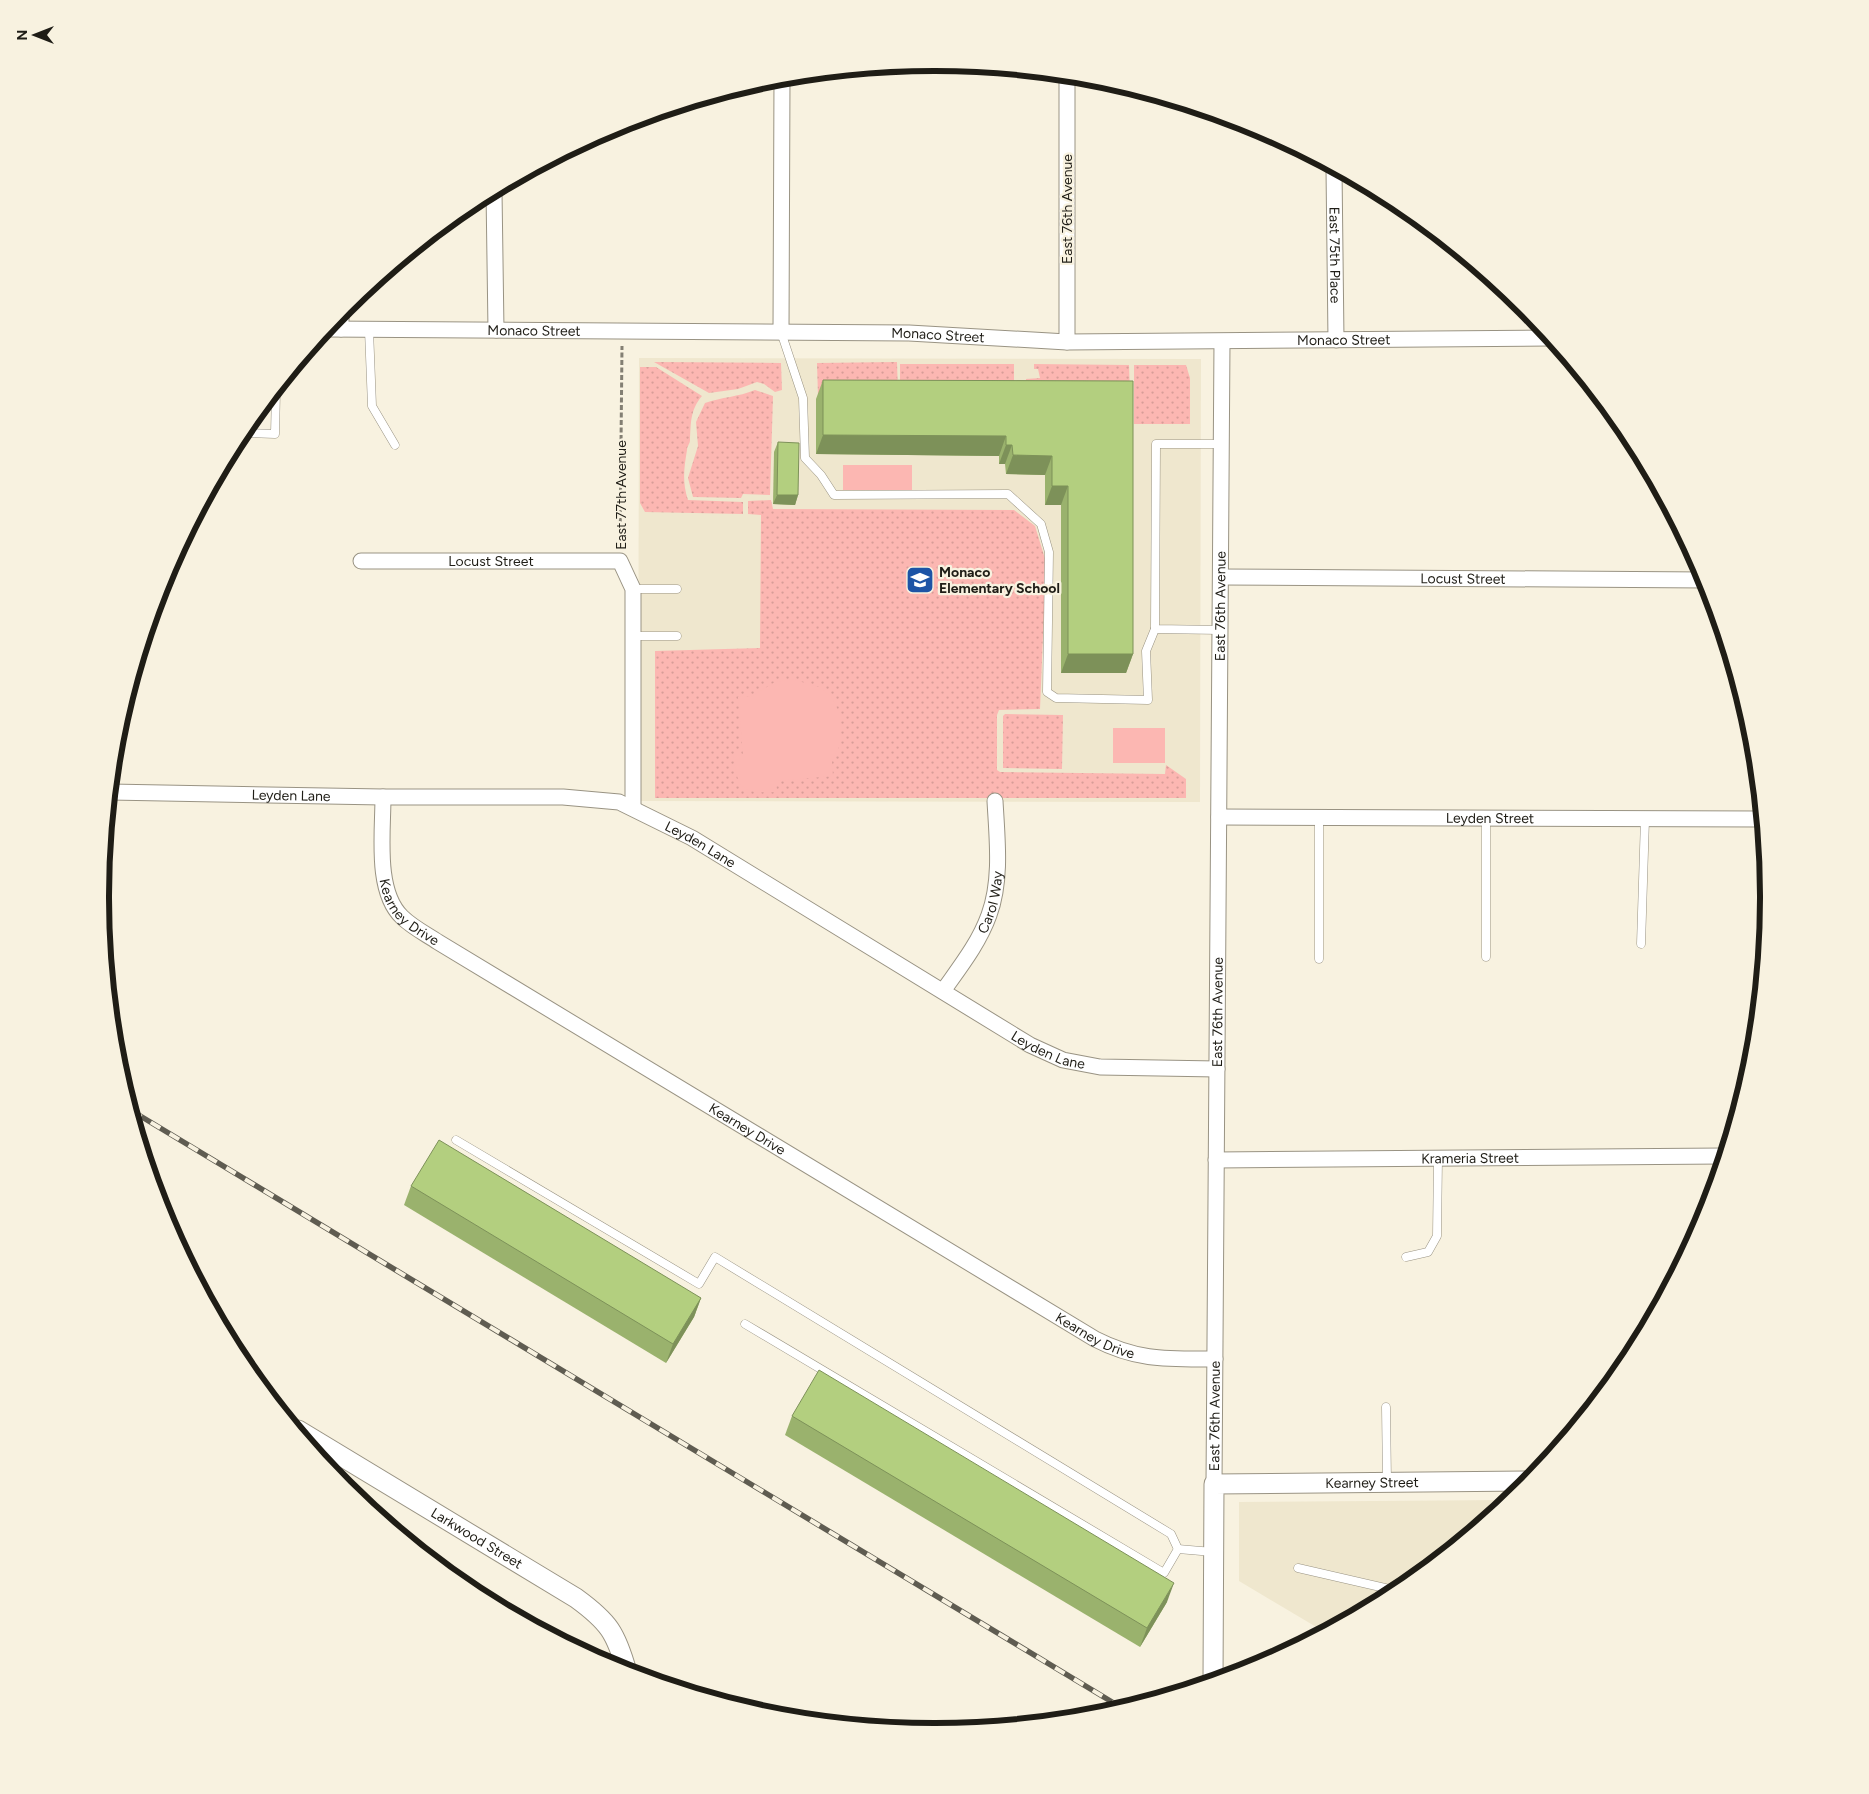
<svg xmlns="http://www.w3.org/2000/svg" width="1869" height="1794" font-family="Figtree,sans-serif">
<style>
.built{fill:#efe7ce}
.grass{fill:url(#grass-dots)}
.pitch{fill:#fcb7b2}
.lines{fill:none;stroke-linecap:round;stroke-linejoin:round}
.service-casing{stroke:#999383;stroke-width:9}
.minor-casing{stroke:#999383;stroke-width:17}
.tertiary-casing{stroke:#999383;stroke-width:21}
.path{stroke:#837f73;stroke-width:3;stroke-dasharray:5 2.5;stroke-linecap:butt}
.service{stroke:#fff;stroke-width:8}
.minor{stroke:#fff;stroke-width:15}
.tertiary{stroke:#fff;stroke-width:19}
.rail-casing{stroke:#5f5c51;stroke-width:5.5}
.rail{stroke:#f8f2e0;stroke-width:4;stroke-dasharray:11;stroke-linecap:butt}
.wall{fill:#9ab26d}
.shaded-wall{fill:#7d9159}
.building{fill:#b3cf7f;stroke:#7d9159}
.labels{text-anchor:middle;stroke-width:4.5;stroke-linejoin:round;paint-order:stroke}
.street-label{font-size:14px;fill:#1f1d16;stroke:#f8f2e0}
.poi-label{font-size:14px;font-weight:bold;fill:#1f1d16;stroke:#f8f2e0;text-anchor:start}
.rim{fill:none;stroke:#1f1d16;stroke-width:6}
</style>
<defs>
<pattern id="grass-dots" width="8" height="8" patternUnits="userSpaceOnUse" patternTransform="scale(1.25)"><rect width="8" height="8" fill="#fcb7b2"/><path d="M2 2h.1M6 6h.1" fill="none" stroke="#d89d98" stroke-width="1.8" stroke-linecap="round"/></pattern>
</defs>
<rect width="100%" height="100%" fill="#f8f2e0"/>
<!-- built -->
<g class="built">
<polygon points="639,358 1201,359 1200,802 638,801"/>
<polygon points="1509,1500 1398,1591 1323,1631 1239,1581 1239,1502"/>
</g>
<!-- grass -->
<g class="grass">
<polygon points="654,362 781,363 782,390 775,392 764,384 757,382 738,389 709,393"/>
<polygon points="897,362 898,395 818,396 817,363"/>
<rect x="900" y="364" width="114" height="31"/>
<polygon points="1034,364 1129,365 1130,394 1026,393 1026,379 1040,378 1038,369 1034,369"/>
<polygon points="1134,365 1186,365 1190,378 1190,424 1134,424"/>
<path d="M640 367H656L702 396C690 410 691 423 690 440 690 444 687 446 687 450 684 468 682 482 688 500L743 502V514L645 512 640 503Z"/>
<path d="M755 390 773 396 770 495 743 494 741 498 693 497 688 478 698 446 696 422 705 403C722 397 738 397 755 390Z"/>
<polygon points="771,500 773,509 1014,510 1035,526 1046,562 1040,709 999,710 997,715 997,770 1000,772 1165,774 1166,765 1186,779 1186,798 655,798 655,651 760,648 761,515 748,514 748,501"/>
<polygon points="1005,714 1063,715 1062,769 1003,768 1003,716"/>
</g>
<!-- pitch -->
<g class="pitch">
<rect x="843" y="465" width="69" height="25"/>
<path d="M792 679 822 688 833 700 840 714V745L832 761 833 776 776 781 777 792C741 794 738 789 733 755H743L738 697 752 696 775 682Z"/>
<rect x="1113" y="728" width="52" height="35"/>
</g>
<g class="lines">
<defs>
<g id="service">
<polyline points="369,330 372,406 395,445"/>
<polyline points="781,332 803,398 805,458 821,475 834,495 1008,494 1041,524 1049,552 1047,692 1056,698 1148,700 1146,651 1155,629"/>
<polyline points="242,433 275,434 276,391"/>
<polyline points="633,589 677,589"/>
<polyline points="1220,630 1155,629 1156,444 1222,444"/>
<polyline points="633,636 677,636"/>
<polyline points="1319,818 1319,959"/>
<polyline points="1641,944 1645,819"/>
<polyline points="1486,957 1486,818"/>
<polyline points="456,1140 699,1284 715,1257 1171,1534 1178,1549"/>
<polyline points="1406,1257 1428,1252 1437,1236 1438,1158"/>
<polyline points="745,1324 1164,1573 1178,1549 1213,1552"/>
<polyline points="1386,1407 1387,1482"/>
<polyline points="1298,1568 1398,1591"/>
</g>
<g id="minor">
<polyline points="1067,76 1067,342"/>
<path id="s1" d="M1334 169 1336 340"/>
<polyline points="494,191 496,330"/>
<polyline points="341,312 341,329"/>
<path id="s2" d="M326 329 909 333 1067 342 1550 338"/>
<polyline points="781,332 782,77"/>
<path id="s3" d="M361 561H620L633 589V807"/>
<path id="s4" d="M1221 577 1706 580"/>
<path id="s5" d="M110 792 383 797H563L619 802 692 838 1030 1045 1063 1060 1100 1067 1217 1069"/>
<path id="s6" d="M383 797C383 833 375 891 402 917 412 927 426 934 438 942L1095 1339C1138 1361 1167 1359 1215 1359"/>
<path id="s7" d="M1219 817 1761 819"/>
<path id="s8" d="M943 991C960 967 979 943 989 915 1002 880 997 838 995 801"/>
<path id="s9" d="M1216 1160 1724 1156"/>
<path id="s10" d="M1214 1484 1222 342"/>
</g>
<g id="tertiary">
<path id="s11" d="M298 1430 576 1598C609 1622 616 1633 627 1672"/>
<path id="s12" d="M1213 1680 1214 1484 1529 1481"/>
</g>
</defs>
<!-- service casing -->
<use href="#service" class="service-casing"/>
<!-- minor casing -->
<use href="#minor" class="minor-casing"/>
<!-- tertiary casing -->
<use href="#tertiary" class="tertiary-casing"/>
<!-- path -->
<polyline class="path" points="620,545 622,346"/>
<!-- service -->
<use href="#service" class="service"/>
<!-- minor -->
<use href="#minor" class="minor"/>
<!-- tertiary -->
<use href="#tertiary" class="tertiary"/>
<defs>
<polyline id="rail" points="132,1111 1122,1708"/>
</defs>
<!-- rail casing -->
<use href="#rail" class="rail-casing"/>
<!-- rail -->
<use href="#rail" class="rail"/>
</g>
<!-- wall -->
<g class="wall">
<polygon points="823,380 1133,381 1133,654 1126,673 1061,673 1061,505 1045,505 1045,475 1006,474 1005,464 999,464 999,456 816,454 816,399"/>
<polygon points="778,442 798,495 795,505 773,504 774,452"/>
<polygon points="411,1186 701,1298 694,1317 666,1363 404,1205"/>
<polygon points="792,1416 1167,1602 1140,1647 785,1435"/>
</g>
<!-- shaded-wall -->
<g class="shaded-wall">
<polygon points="823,435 1006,436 999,456 816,454"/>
<polygon points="1006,445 1012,445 1005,464 999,464"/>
<polygon points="1013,455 1052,456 1045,475 1006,474"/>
<polygon points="1052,486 1068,486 1061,505 1045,505"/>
<polygon points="777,495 798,495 795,505 773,504"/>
<polygon points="1068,654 1133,654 1126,673 1061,673"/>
<polygon points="701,1298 694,1317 666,1363 673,1344"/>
<polygon points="1174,1583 1167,1602 1140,1647 1147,1628"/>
</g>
<!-- building -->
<g class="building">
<polygon points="823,380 1133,381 1133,654 1068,654 1068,486 1052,486 1052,456 1013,455 1012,445 1006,445 1006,436 823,435"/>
<polygon points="778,442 799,443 798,495 777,495"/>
<polygon points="439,1140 701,1298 673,1344 411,1186"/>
<polygon points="819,1370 1174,1583 1147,1628 792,1416"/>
</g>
<!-- icons -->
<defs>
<symbol id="school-square" viewBox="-11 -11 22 22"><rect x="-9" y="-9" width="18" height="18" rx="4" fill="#1d54a6" stroke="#f8f2e0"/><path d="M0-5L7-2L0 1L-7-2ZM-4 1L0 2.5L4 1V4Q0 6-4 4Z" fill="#fff"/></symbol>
</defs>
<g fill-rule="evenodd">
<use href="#school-square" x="904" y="564" width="32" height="32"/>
</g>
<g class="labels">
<!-- street labels -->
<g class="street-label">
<text transform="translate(1067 209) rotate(-90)" y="5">East 76th Avenue</text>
<text dy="5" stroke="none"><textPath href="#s1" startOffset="86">East 75th Place</textPath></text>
<text dy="5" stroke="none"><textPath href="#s2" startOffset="208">Monaco Street</textPath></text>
<text dy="5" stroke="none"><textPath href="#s2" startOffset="612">Monaco Street</textPath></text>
<text dy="5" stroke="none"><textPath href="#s2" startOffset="1018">Monaco Street</textPath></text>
<text transform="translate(621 495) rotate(-90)" y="5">East 77th Avenue</text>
<text dy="5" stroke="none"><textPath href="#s3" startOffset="130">Locust Street</textPath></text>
<text dy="5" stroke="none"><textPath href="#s4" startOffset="242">Locust Street</textPath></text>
<text dy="5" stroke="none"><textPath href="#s10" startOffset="878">East 76th Avenue</textPath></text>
<text dy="5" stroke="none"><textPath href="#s5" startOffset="181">Leyden Lane</textPath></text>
<text dy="5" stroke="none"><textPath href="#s7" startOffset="271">Leyden Street</textPath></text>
<text dy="5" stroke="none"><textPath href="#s5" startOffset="601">Leyden Lane</textPath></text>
<text dy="5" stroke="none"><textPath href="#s8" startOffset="102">Carol Way</textPath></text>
<text dy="5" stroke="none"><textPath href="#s6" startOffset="125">Kearney Drive</textPath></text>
<text dy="5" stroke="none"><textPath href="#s10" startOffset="472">East 76th Avenue</textPath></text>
<text dy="5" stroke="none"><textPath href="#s5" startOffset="1006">Leyden Lane</textPath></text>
<text dy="5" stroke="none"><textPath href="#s6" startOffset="530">Kearney Drive</textPath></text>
<text dy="5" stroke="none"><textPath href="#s9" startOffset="254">Krameria Street</textPath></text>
<text dy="5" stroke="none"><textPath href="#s6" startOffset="935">Kearney Drive</textPath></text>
<text dy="5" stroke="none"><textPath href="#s10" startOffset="68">East 76th Avenue</textPath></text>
<text dy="5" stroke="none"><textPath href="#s12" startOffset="354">Kearney Street</textPath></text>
<text dy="5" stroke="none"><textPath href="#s11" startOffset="209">Larkwood Street</textPath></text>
</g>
<!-- poi labels -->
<g class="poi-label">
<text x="939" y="577">Monaco<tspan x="939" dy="16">Elementary School</tspan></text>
</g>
</g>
<!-- crop -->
<path d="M0 0H1869V1794H0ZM934 71H935A825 825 0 0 1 1760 896V898A825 825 0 0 1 935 1723H934A825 825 0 0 1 109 898V896A825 825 0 0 1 934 71Z" fill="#f8f2e0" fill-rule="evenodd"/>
<path class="rim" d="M934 71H935A825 825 0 0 1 1760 896V898A825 825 0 0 1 935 1723H934A825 825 0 0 1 109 898V896A825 825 0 0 1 934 71Z"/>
<!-- north arrow -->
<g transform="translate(35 35) rotate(270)" stroke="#f8f2e0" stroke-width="4" paint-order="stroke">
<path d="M0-4L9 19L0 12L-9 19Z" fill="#1f1d16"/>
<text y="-8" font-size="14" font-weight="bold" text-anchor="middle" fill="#1f1d16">N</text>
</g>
</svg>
